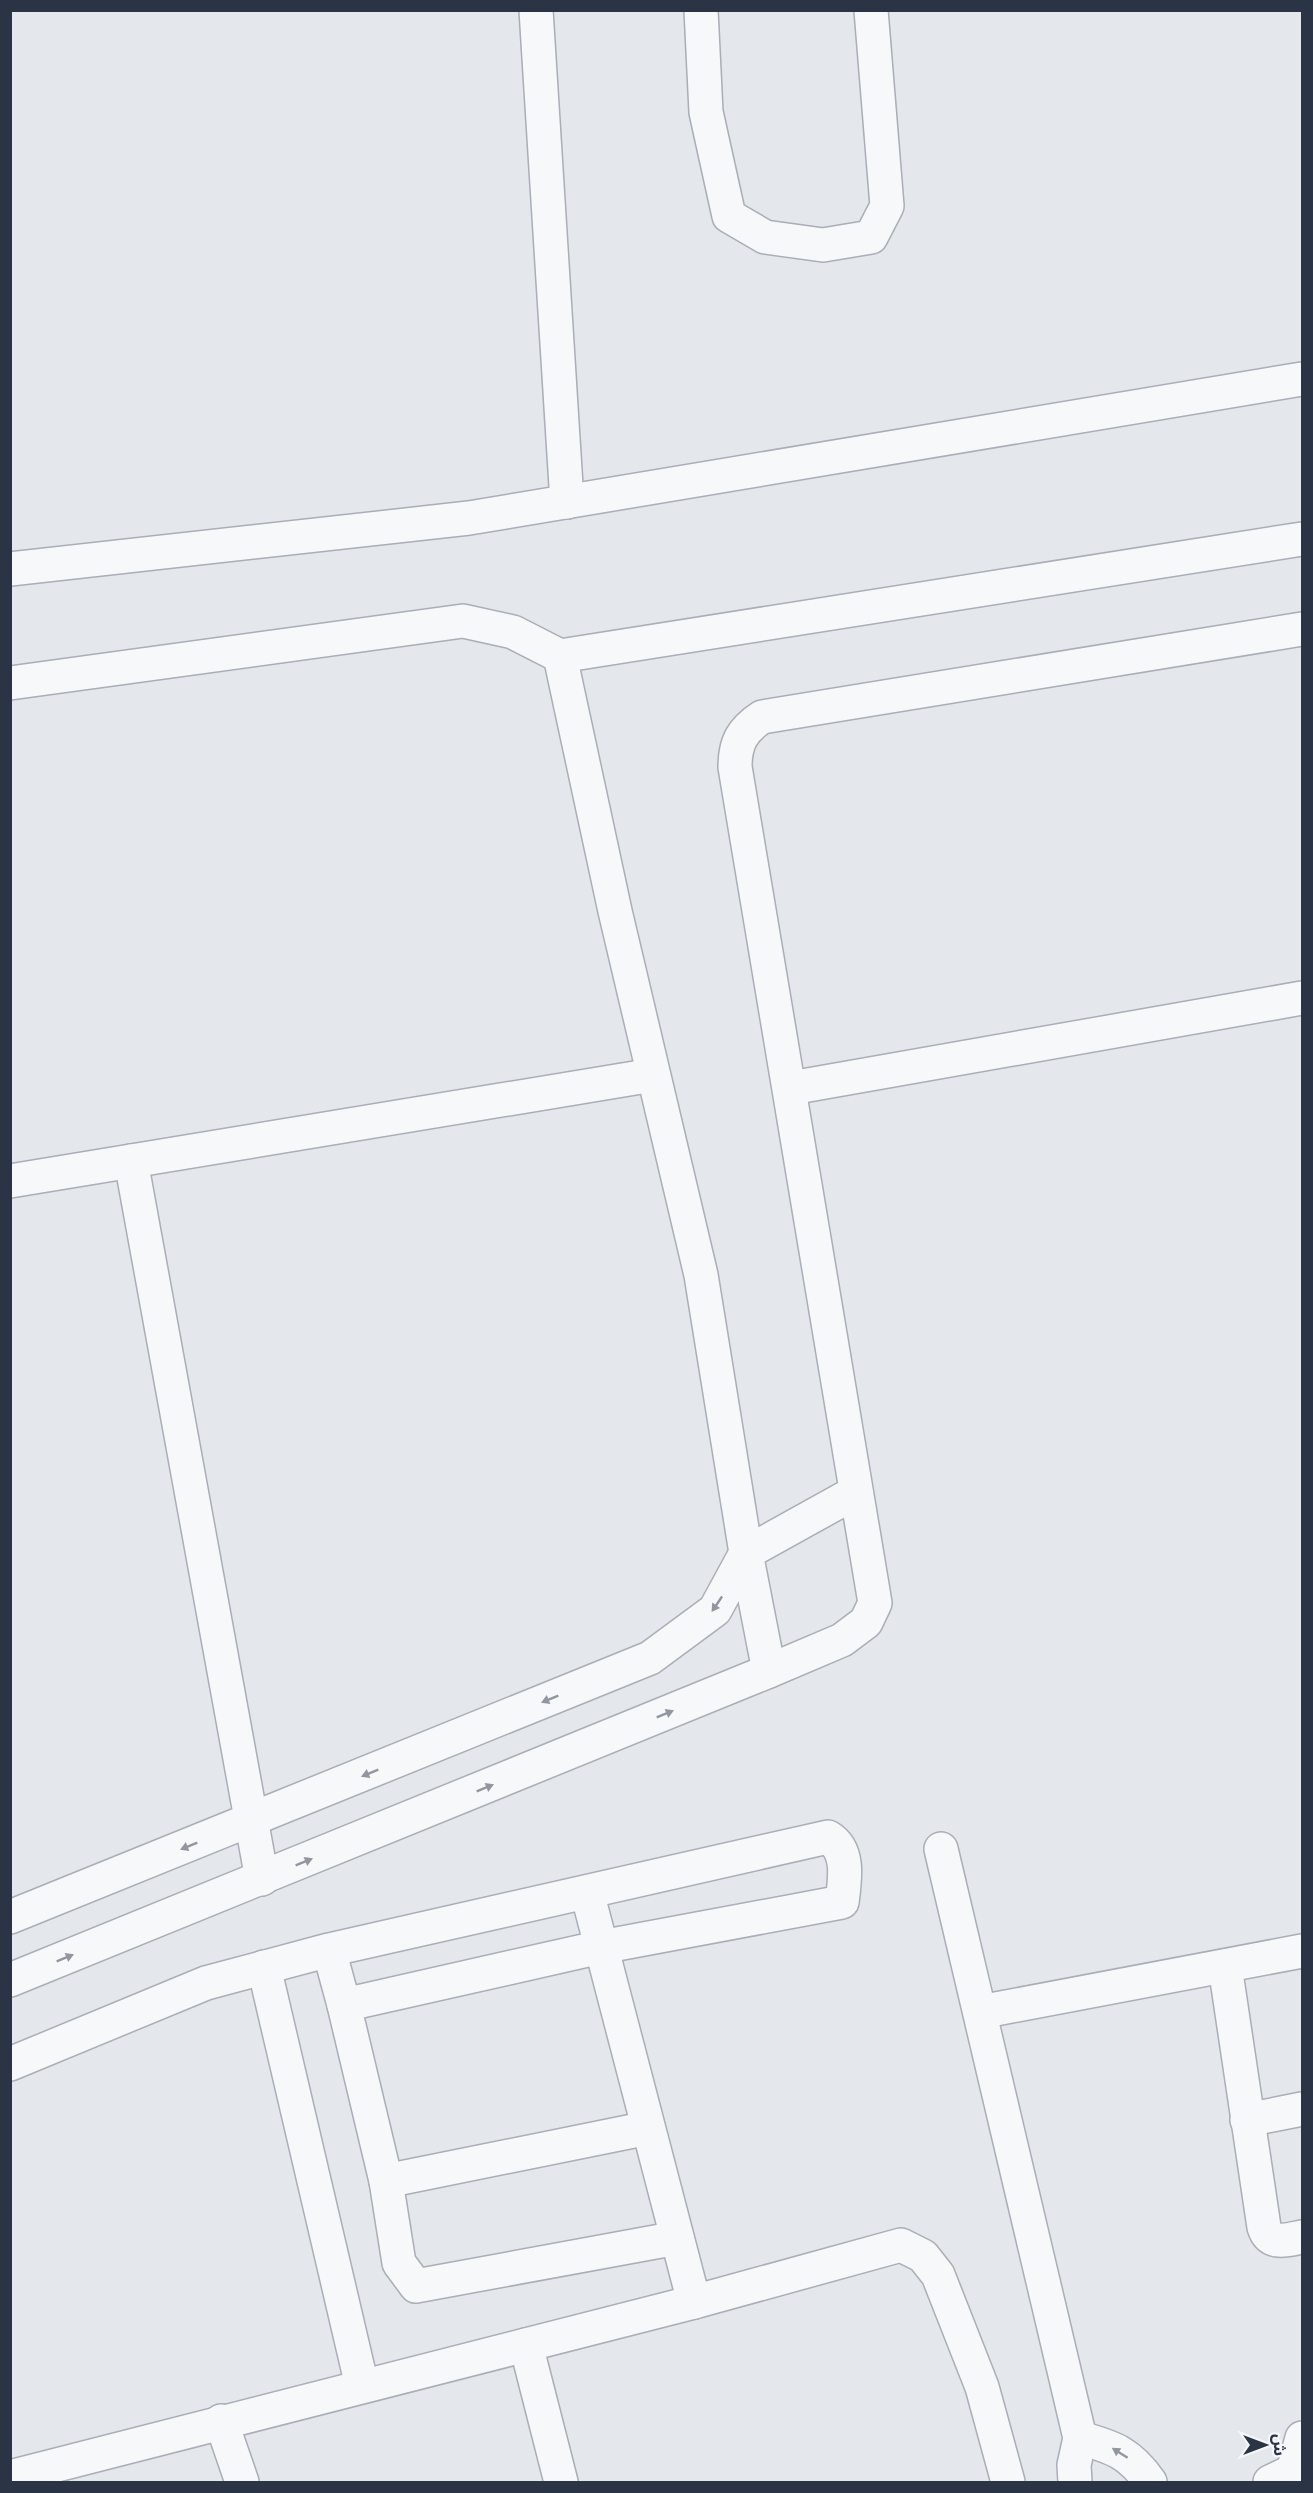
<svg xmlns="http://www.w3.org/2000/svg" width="1313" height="2493" font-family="Barlow,'Noto Sans Arabic',sans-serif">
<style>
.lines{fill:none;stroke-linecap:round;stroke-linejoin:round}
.minor-casing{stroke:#a9aeb7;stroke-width:36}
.minor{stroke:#f7f8fa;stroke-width:33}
.oneway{fill:#9196a0}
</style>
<rect width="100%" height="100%" fill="#e4e7ec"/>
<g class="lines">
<defs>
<g id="minor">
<polyline points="536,10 567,502"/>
<polyline points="701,10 706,112 729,216 765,237 823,245 871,237 887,206 871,10"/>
<polyline points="10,569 469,518 1302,379"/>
<polyline points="560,656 1302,539"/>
<polyline points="10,683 463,621 513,632 560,656 615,911 701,1275 746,1553 769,1671"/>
<polyline points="791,1088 1302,998"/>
<polyline points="131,1161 262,1879"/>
<polyline points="10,1181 653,1075"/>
<polyline points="941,1849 1080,2438 1074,2465 1075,2482"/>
<polyline points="587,1892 694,2302"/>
<polyline points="10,1917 650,1658 715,1610 746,1553 856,1492"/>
<path d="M1225 1966 1264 2227C1270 2246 1287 2240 1302 2237"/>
<polyline points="264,1967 362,2386"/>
<path d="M10 1980 769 1671 842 1640 866 1622 875 1603 735 767C735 743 742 730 762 717L1302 629"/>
<polyline points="344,2005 386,2181 399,2263 416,2286 677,2238"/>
<polyline points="980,2012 1302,1951"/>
<path d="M10 2064 206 1983 329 1950 828 1837C850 1850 845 1879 842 1902L601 1947 344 2005 329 1950"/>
<polyline points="1247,2120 1302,2109"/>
<polyline points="386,2181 648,2128"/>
<polyline points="526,2345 561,2482"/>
<polyline points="221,2421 242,2482"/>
<path d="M1080 2438C1113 2447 1130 2453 1150 2482"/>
<polyline points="1293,2471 1302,2438"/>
<polyline points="10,2477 694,2302 901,2245 923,2256 938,2275 982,2387 1008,2482"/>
<polyline points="1270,2482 1293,2471 1302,2470"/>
</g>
</defs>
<!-- minor casing -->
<use href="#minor" class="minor-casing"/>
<!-- minor -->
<use href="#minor" class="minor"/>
</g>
<!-- one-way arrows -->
<defs><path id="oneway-solid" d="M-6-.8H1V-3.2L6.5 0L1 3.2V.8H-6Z" transform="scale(1.5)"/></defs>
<g class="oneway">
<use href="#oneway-solid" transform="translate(717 1604) rotate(124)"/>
<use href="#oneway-solid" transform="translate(550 1699) rotate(158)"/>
<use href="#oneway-solid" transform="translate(665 1714) rotate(-22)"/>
<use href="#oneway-solid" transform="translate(370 1773) rotate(158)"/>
<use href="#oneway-solid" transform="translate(485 1788) rotate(-22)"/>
<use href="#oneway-solid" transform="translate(189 1846) rotate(158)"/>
<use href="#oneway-solid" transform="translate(304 1862) rotate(-22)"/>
<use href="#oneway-solid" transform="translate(65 1958) rotate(-22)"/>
<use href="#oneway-solid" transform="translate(1120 2453) rotate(-148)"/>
</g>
<!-- border -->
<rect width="1313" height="2493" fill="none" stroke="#2b3445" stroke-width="24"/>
<!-- north arrow -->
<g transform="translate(1265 2445) rotate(90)" stroke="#f4f6f9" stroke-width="4.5" paint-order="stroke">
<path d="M0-4.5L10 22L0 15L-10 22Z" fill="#2b3445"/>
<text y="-9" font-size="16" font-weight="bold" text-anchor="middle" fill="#2b3445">ش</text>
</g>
</svg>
